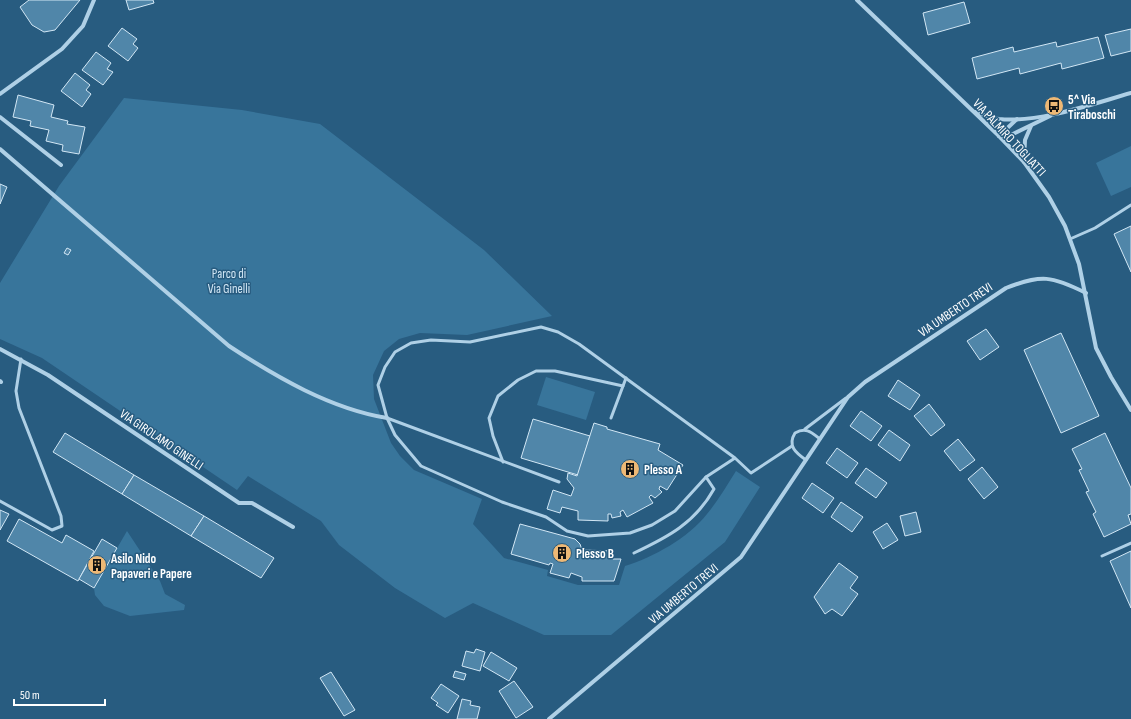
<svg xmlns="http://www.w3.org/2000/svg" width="1131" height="719" font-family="'Sofia Sans Condensed',sans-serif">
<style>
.green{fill:#38759b}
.building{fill:#5086a9;stroke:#d2e7f5}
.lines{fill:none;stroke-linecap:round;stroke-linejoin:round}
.lane{stroke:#afd0e6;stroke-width:3}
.street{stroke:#afd0e6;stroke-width:4}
.labels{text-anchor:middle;stroke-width:3;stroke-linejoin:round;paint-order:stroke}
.poi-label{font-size:13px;font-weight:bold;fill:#fff;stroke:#285c80;text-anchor:start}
.street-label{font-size:13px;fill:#fff;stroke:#285c80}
.park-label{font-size:13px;fill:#d2e7f5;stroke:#285c80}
</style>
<rect width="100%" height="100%" fill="#285c80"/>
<!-- green -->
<g class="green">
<path d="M124 98 242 110 320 124 484 250 552 316 467 335 420 333 399 339 384 351 373 375 374 399 391 443 400 456 414 470 482 499 473 524 504 558 548 570 547 576 578 585H619L625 566C654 557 688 538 707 514 718 501 727 485 736 471L760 487 725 542 611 635H544L473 603 445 618 395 588 339 545 321 521 248 476 237 490 42 358 0 339V283L59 186Z"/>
<polygon points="1131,146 1131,187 1111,196 1096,163"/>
<polygon points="546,377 595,392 586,420 537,405"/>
<polygon points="127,531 160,581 165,594 185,605 184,610 130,616 104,606 95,595 94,588"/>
</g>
<!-- building -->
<g class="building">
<polygon points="29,0 80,0 55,30 44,32 32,25 20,7"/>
<polygon points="126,0 153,0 154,3 129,10"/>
<polygon points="964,2 970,23 928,35 923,13"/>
<polygon points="122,28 137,39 133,44 138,48 128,61 108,46"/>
<polygon points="1131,29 1131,51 1111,56 1105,35"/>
<polygon points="1098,37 1104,58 1062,69 1061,63 1020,74 1019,68 977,79 972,58 1013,47 1014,52 1056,42 1057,47"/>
<polygon points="96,52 111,63 107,69 113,72 103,85 82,70"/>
<polygon points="75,73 90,85 86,90 91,94 82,107 61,91"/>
<polygon points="18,95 54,105 51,117 68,121 67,124 85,127 79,154 62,151 63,145 46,141 49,130 30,126 31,121 13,117"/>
<polygon points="0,184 7,187 0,204"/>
<polygon points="1131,226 1131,272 1114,234"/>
<polygon points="67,248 71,250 68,255 64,253"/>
<polygon points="986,329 999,347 980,360 967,341"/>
<polygon points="1061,333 1099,416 1061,433 1024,350"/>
<polygon points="898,380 920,395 910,410 888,396"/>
<polygon points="929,404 945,425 931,436 914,416"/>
<polygon points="861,411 882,426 871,441 850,426"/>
<polygon points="533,419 590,436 578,475 521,458"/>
<polygon points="594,423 607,427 607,429 660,444 658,450 683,465 667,490 660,486 659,489 662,492 655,498 651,495 649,497 653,503 627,517 623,510 620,512 621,516 612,518 611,514 608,514 608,521 578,520 578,511 562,507 560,513 547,509 553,490 571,496 574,488 567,479 568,473 577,476"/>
<polygon points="889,430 910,445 900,461 878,445"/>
<polygon points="65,433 134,475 122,494 53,452"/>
<polygon points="1105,433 1131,488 1131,514 1128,515 1131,524 1104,537 1093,514 1096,512 1086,492 1089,491 1079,470 1082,469 1072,449"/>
<polygon points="958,439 975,460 960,471 944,451"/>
<polygon points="837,448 858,463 847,478 826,463"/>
<polygon points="982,467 998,487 984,499 968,479"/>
<polygon points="866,468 887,483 876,498 855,483"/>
<polygon points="134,475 204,516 191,536 122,494"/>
<polygon points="812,483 834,498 823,513 802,498"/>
<polygon points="841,502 863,517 852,532 831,517"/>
<polygon points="0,510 9,514 0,530"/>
<polygon points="916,512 921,532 905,536 900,516"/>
<polygon points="204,516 274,558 261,578 191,536"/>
<polygon points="19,519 62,543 66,535 94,551 78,581 7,541"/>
<polygon points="887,523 898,540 883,549 873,532"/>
<polygon points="520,524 575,539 580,544 582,550 613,551 613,559 621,559 614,581 582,581 582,577 571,573 569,578 550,573 553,564 550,563 549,565 511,554"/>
<polygon points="102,539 117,548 94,588 79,579"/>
<polygon points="1131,551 1131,608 1110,561"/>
<polygon points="839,563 858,577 850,588 858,594 842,616 832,609 825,614 814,597"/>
<polygon points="476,649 485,652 480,671 462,666 466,651 474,653"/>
<polygon points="491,652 517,668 509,681 483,666"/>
<polygon points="455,671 466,674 464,680 453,677"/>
<polygon points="331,672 355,710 344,716 320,678"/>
<polygon points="514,681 533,707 516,718 499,691"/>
<polygon points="441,684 459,696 448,713 436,705 438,703 431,698"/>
<polygon points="462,699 471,701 470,705 480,707 477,719 457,719"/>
</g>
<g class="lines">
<!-- lane -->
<g class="lane">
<polyline points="1070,239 1095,228 1131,205"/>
<polyline points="387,418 559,482"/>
<polyline points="611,418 623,386"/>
<polyline points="805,429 846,398"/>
<polyline points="735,458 706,477 675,511 652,525 630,533 588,536 567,531 546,517 502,502 421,466 395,435 387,418 378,385 385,367 395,352 411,343 431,340 470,342 541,327 558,332 579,344 735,458 751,473 792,446"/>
<path d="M806 460C796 453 787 446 795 433 806 427 811 432 820 439"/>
<polyline points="503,462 493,436 489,418 498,396 518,380 536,371 555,371 623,386 626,378"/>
<polyline points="0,501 52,530 62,526 61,516 19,408 16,391 21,359"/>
<path d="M634 553C668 537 695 523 714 489L706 477"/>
<polyline points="1102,556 1131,543"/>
</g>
<!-- street -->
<g class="street">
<polyline points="857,0 999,136 1024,162 1049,197 1065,226 1079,264 1096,348 1111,377 1131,410"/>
<polyline points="0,94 62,49 83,26 94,0"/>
<path d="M975 112C983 114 991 118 999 119 1040 123 1092 104 1131 93"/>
<polyline points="0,117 61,165"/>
<polyline points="999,136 1011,135 1050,116"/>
<polyline points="999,136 1017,119"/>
<path d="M0 149 229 346C276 377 331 409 387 418"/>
<polyline points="1024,162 1025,140 1031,126"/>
<polyline points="0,349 48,375 239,503 252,503 293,527"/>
<polyline points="0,381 1,382"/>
<path d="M549 719 741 557 848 397 865 382 1006 288C1041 274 1052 276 1086 293"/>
</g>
</g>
<!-- icons -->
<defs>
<symbol id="bus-disc" viewBox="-11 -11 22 22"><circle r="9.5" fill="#edb875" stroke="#285c80"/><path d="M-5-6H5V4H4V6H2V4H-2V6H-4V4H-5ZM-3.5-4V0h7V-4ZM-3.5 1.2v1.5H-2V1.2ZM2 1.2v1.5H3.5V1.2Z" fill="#111"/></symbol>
<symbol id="building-disc" viewBox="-11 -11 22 22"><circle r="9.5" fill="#edb875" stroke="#285c80"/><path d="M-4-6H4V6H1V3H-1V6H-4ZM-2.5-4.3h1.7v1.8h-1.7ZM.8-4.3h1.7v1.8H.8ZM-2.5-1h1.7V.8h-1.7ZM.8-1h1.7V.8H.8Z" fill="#111"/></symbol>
</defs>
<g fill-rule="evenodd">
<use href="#bus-disc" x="1043" y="95" width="22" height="22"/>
<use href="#building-disc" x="619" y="458" width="22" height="22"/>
<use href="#building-disc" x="551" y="542" width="22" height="22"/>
<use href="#building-disc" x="86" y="554" width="22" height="22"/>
</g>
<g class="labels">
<!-- poi labels -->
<g class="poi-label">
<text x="1068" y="104">5^ Via<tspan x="1068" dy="15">Tiraboschi</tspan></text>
<text x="644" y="474">Plesso A</text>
<text x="576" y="558">Plesso B</text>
<text x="111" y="563">Asilo Nido<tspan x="111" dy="15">Papaveri e Papere</tspan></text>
</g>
<!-- street labels -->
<g class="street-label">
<text transform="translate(1010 137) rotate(47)" y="5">VIA PALMIRO TOGLIATTI</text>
<text transform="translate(955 309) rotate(-34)" y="5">VIA UMBERTO TREVI</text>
<text transform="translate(162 439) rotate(34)" y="5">VIA GIROLAMO GINELLI</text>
<text transform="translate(683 593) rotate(-40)" y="5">VIA UMBERTO TREVI</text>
</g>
<!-- park labels -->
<g class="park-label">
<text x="229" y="278">Parco di<tspan x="229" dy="15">Via Ginelli</tspan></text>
</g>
</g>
<!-- scale -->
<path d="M14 699v6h91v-6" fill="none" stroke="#ffffff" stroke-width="2"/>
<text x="20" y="699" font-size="12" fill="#ffffff" stroke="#285c80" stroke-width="3" paint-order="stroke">50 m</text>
</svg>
